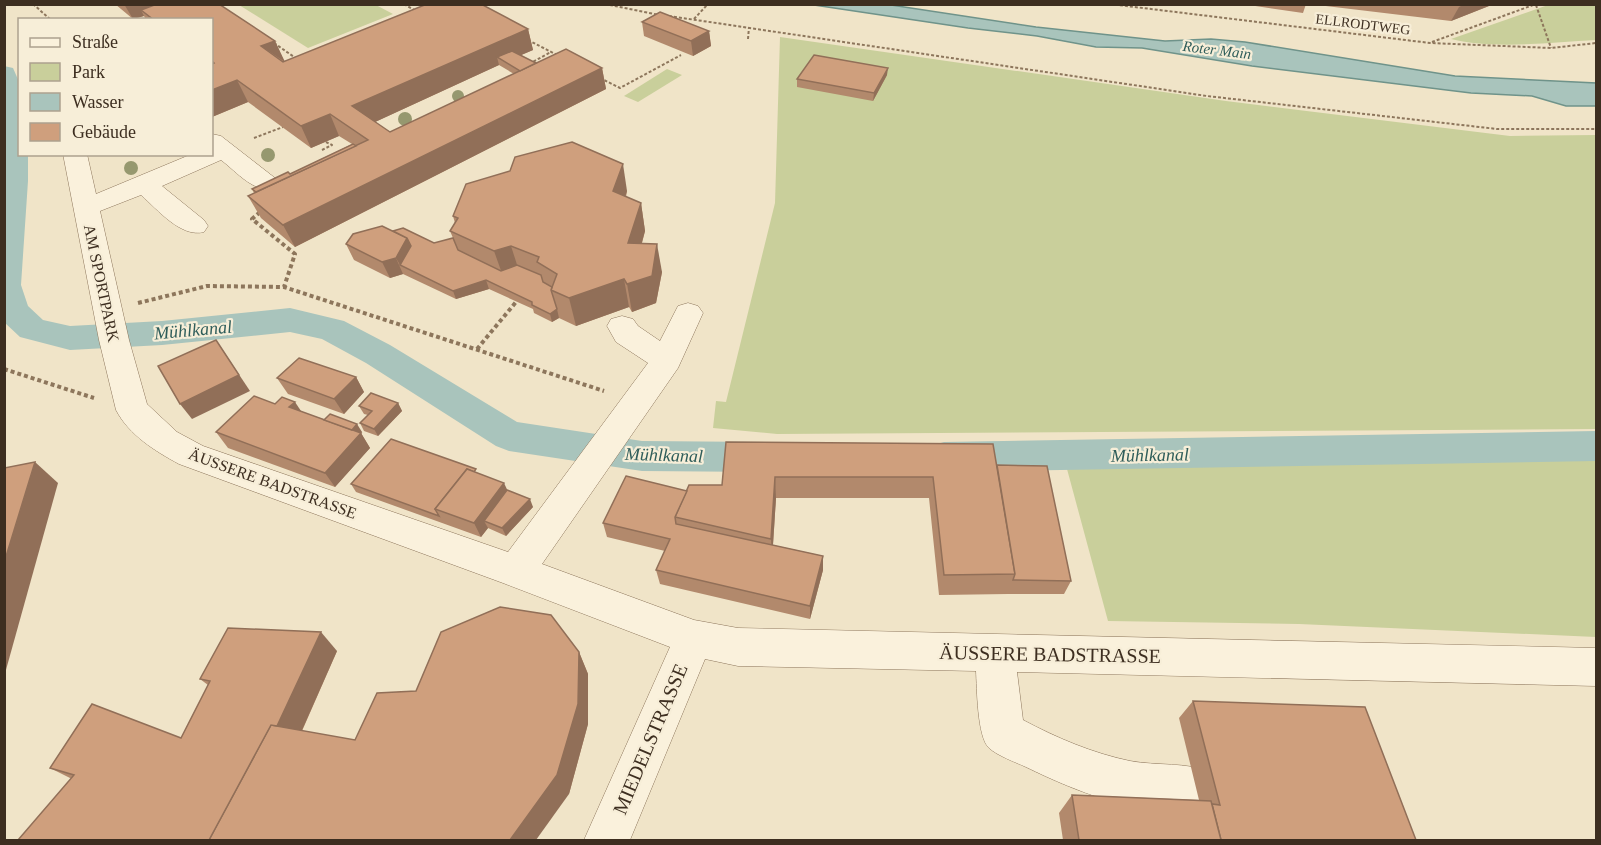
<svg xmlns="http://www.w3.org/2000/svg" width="1601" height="845" font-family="Georgia,serif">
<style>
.green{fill:#c9cf9b}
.water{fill:#a9c4bc;stroke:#6f938a;stroke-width:1.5}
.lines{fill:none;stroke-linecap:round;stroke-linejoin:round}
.canal{fill:#a9c4bc;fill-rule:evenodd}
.minor-casing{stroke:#8d765c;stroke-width:1}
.path-far1{stroke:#8d765c;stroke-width:2;stroke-dasharray:3 2;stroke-linecap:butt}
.path{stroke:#8d765c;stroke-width:4;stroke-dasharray:4 3;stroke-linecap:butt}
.minor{fill:#faf1dc;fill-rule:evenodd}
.tree{fill:#96986f}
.wall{fill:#b2896c;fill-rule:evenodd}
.shaded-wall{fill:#916f58}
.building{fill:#cf9f7d;stroke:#916f58;stroke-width:1.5}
.labels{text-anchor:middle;stroke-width:4.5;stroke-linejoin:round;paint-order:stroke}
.far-street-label{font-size:14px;fill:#3d2e20;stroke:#f7eed8}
.far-water-label{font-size:15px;font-style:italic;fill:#2f5d5a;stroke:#f7eed8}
.street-label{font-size:16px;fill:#3d2e20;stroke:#f7eed8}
.water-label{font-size:18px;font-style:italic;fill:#2f5d5a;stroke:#f7eed8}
.near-street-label{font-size:20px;fill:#3d2e20;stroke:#f7eed8}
</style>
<rect width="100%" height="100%" fill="#f0e4c8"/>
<!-- green -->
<g class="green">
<polygon points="239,5 376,5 393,14 308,48"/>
<path d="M1548 5H1596V40C1550 42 1497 50 1451 39Z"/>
<polygon points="780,37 1226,101 1510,136 1596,135 1596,429 777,434 713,428 716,401 726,402 775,203"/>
<polygon points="667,69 682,75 638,102 624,96"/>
<polygon points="1551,455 1596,456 1596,637 1299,624 1108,621 1067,469"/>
</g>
<!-- water -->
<polygon class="water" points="814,5 891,5 1036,27 1165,41 1211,39 1245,42 1455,76 1596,83 1596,106 1566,106 1532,96 1471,93 1252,66 1142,48 1096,47 1037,36 968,28"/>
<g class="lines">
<!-- canal -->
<g class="canal">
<polygon points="4,66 13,68 20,84 20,154 28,154 28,181 21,285 28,306 43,320 70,326 162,321 290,308 344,321 390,345 517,422 642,441 776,442 790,446 795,457 790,468 776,472 642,471 509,451 496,446 366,363 322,339 290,332 162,345 70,350 20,337 4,322"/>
<polygon points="1596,431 1596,461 944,472 930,468 925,457 930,446 944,442"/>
</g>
<defs>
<path id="minor" d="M212 134 221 136 275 178 279 183 275 188C254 194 237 172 221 160L162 186 204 220 208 226 204 232C181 238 158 210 141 195L100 211 129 340 147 404 177 432 203 446 508 552 648 363 616 342 607 326 611 319 622 316 633 319 638 326 660 341 678 306 688 303 698 306 703 313 678 368 542 564 694 620 738 628 1596 648V686L1017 672 1023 720C1057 738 1092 753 1130 761 1157 766 1186 762 1212 772L1218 788 1212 804C1158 826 1075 791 1026 767 1015 762 998 756 989 748 977 737 977 688 976 671L738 666 705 659 630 840H584L670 647 503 583 179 464C155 451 129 435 116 410L99 340 63 154H87L96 194 192 154H212Z"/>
</defs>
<!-- minor casing -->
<use href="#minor" class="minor-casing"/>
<!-- path-far1 -->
<g class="path-far1">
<polyline points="33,4 51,20"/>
<polyline points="404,4 416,11"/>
<polyline points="605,4 659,15"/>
<polyline points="1110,4 1430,43 1551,48 1596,43"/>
<polyline points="1536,5 1551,48"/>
<polyline points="669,16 1207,96 1497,129 1596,129"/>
<polyline points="694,19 708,4"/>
<polyline points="748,39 749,27"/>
<polyline points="528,40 559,56"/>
<polyline points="1432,42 1536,4"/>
<polyline points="274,43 297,59"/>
<polyline points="529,64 551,52"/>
<polyline points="600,78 620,88 681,55"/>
<polyline points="254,138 283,127"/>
<polyline points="322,150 332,145 326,142"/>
</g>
<!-- path -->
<g class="path">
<polyline points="260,212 252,219 295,254 284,287"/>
<polyline points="138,303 207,286 284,287 604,391"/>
<polyline points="477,349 516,302"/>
<polyline points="4,369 94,398"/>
</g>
<!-- minor -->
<use href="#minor" class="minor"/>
</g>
<!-- trees -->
<g class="tree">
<circle cx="458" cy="96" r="6"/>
<circle cx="405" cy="119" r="7"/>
<circle cx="268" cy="155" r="7"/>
<circle cx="131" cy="168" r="7"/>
</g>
<!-- wall -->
<g class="wall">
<path d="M115 4H219L275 41 284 61 528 29 533 50 521 55 536 63 602 68 606 89 295 247 261 218 248 196 254 193 252 189 290 174 352 144 339 136 311 148 248 102 212 117V20H146L144 16 133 19ZM499 65 514 74 390 132 375 122Z"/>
<polygon points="1242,4 1306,4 1303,13"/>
<polygon points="1309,4 1494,4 1451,21"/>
<polygon points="642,22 709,31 711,46 693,56 644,36"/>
<polygon points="887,75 873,101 797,87 797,79"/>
<polygon points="627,191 626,197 641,203 645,231 642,243 662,272 656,303 632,312 629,307 576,326 559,318 552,322 534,313 533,309 489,289 456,299 403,274 390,278 354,260 346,244 393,231 434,243 453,238 450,231 455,223 453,216"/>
<polygon points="356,377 364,392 344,414 288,394 277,378"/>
<polygon points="398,403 402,411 378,436 364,431 360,423 368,415 364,414 359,406"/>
<polygon points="302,412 362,432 361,433 370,448 335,487 228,448 216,432"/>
<polygon points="726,442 997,465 1071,581 1064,594 1008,594 939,595 929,498 776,498 773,545 823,556 823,570 810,619 660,584 656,570 665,551 607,537 603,523 687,491 722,485"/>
<polygon points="478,474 507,490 533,507 506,536 488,528 481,537 356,492 351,484"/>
<polygon points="337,651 302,731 355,740 416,691 579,652 588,674 588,724 569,794 70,778 50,768 181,738 208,685 200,679"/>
<polygon points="1193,701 1416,840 1063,840 1059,813 1072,795 1199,800 1179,718"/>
</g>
<!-- shaded-wall -->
<g class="shaded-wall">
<polygon points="124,4 176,4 141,10 144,16 133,19"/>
<polygon points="1465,4 1494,4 1451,21 1459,7"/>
<polygon points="528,29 533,50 505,62 497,57 499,65 362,128 352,106"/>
<polygon points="709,31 711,46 693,56 691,41"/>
<polygon points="275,41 285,62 261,46"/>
<polygon points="602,68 606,89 295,247 283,225"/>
<polygon points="888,68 887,75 873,101 874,93"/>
<polygon points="237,80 248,102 212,117 212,90"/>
<polygon points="330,114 339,136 311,148 301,126"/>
<polygon points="623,164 627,191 618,219 613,191"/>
<polygon points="641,203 645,231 634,271 628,243"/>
<polygon points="407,238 414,254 400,265 396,258"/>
<polygon points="657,244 662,272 656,303 632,312 627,284"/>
<polygon points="511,246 520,274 504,279 494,251"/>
<polygon points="396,258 403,274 390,278 382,262"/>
<polygon points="624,279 629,307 576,326 569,298"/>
<polygon points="486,280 489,289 456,299 453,291"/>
<polygon points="557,309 559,318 552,322 550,314"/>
<polygon points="216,340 250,391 192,419 180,404"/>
<polygon points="356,377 364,392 344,414 334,399"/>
<polygon points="295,402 305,417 289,407"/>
<polygon points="398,403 402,411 378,436 374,429"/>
<polygon points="357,424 362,432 361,433 370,448 335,487 325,473 347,434"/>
<polygon points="35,462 58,483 4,677 4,563"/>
<polygon points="775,477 776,498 772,559 771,539"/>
<polygon points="504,483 511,498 484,521 488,528 481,537 474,523"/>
<polygon points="530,499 533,507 506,536 502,528"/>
<polygon points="823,556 823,570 810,619 810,606"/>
<polygon points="321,632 337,651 295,746 217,840"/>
<polygon points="579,652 588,674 588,724 569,794 536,840 510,840"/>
</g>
<!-- building -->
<g class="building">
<polygon points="157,4 219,4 275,41 261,46 283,62 427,4 481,4 528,29 352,106 390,132 566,49 602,68 283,225 248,196 368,140 330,114 301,126 237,80 212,90 212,64 214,63 212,61 212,20 154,20 141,10"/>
<polygon points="660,12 709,31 691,41 642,22"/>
<polygon points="512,51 536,63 520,71 497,57"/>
<polygon points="814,55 888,68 874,93 797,79"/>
<polygon points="572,142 623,164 613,191 641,203 628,243 657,244 652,276 627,284 624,279 569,298 551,290 557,274 537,262 539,257 511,246 494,251 450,231 458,218 453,216 466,184 510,171 515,157"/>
<polygon points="353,144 356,146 256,192 252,189 288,172 290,174"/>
<polygon points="382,226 407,238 396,258 382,262 346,244 353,234"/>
<polygon points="403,228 434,243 453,238 458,250 501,271 517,265 541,275 543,282 552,287 551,290 557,309 550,314 532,305 532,302 486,280 453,291 400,265 411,246 407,238 393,231"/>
<polygon points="216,340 239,375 180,404 158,366"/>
<polygon points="299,358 356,377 334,399 277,378"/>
<polygon points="371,393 398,403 374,429 360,423 372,411 359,406"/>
<polygon points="254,396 275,404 282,397 295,402 289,407 361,433 325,473 216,432"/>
<polygon points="330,414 357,424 352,430 324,420"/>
<polygon points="391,439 476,469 474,472 467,469 435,509 439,516 351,484"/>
<polygon points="726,442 993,444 1015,574 944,575 933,477 775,477 771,539 675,517 689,485 722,485"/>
<polygon points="35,462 4,563 4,468"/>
<polygon points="997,465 1047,466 1071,581 1013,580 1015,574"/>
<polygon points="467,469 504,483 474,523 435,509"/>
<polygon points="626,476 687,491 675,517 676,524 823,556 810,606 656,570 670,539 603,523"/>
<polygon points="507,490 530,499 502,528 484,521"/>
<polygon points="500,607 551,615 579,652 578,704 557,775 510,840 209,840 271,725 355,740 377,693 416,691 441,632"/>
<polygon points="228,628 321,632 277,726 271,725 209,840 18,840 74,775 50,768 92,704 181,738 210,681 200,679"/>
<polygon points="1193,701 1365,707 1416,840 1221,840 1212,804 1220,805"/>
<polygon points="1072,795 1211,801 1221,840 1079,840"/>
</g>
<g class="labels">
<!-- far-street labels -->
<g class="far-street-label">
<text transform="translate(1363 24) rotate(7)" y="5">ELLRODTWEG</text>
</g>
<!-- far-water labels -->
<g class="far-water-label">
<text transform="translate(1217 50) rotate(7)" y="5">Roter Main</text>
</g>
<!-- street labels -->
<g class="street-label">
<text transform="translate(102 283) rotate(78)" y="6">AM SPORTPARK</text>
<text transform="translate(273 483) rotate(20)" y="6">ÄUSSERE BADSTRASSE</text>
</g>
<!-- water labels -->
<g class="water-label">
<text transform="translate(193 330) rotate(-5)" y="6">Mühlkanal</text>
<text transform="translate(664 455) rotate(2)" y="6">Mühlkanal</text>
<text transform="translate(1150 455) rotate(-1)" y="6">Mühlkanal</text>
</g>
<!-- near-street labels -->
<g class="near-street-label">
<text transform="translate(1050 654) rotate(1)" y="7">ÄUSSERE BADSTRASSE</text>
<text transform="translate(650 739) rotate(-67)" y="7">MIEDELSTRASSE</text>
</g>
</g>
<!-- border -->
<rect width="1601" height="845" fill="none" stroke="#3d2e20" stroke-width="12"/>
<!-- legend -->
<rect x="18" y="18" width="195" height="138" fill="#f7eed8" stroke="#ada18e" stroke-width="1.5"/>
<rect x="30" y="38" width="30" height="9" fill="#faf1dc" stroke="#ada18e" stroke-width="1.5"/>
<text x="72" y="48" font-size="18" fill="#3d2e20">Straße</text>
<rect x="30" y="63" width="30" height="18" fill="#c9cf9b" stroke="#ada18e" stroke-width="1.5"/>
<text x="72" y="78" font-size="18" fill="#3d2e20">Park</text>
<rect x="30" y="93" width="30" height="18" fill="#a9c4bc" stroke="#ada18e" stroke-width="1.5"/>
<text x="72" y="108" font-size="18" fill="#3d2e20">Wasser</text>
<rect x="30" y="123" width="30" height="18" fill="#cf9f7d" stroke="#ada18e" stroke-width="1.5"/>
<text x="72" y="138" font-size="18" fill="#3d2e20">Gebäude</text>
</svg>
